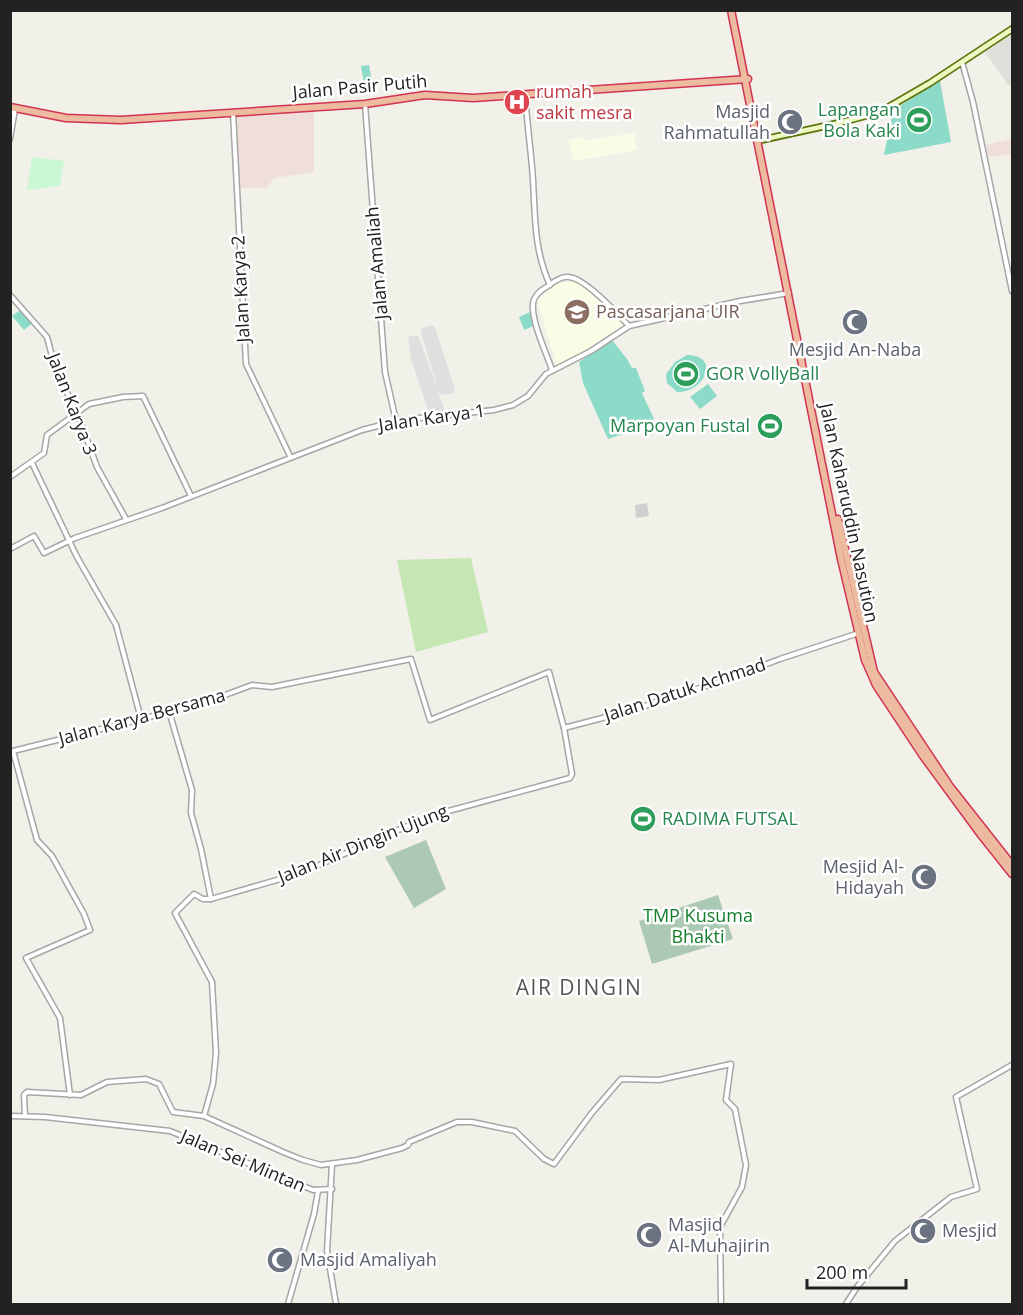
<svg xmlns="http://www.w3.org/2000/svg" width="1023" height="1315" font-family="'Open Sans',sans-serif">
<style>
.residential{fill:#e0dfdf}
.commercial{fill:#f0deda}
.education{fill:#fafde6}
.religious{fill:#d0d0d0}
.airport{fill:#e0dfda}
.grass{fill:#c5e7b3}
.cemetery{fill:#abc9b4}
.park{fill:#caf7d4}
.pitch{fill:#8cdbc8}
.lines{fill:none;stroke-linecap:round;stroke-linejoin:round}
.tertiary-casing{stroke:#a6a6a6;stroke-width:7}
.secondary-casing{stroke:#5b760c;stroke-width:8}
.trunk-casing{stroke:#d23352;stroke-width:9}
.tertiary{stroke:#fff;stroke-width:4}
.secondary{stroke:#ecf7c2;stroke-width:4.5}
.trunk{stroke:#edbca0;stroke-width:6}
.labels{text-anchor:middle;stroke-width:5;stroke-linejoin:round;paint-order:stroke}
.street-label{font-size:18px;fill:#222;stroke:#fff}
.health-label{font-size:18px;fill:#be3a42;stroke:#fff;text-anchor:start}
.leisure-label{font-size:18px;fill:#27864d;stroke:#fff;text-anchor:end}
.worship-label{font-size:18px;fill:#5b616d;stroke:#fff;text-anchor:start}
.education-label{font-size:18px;fill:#785e54;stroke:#fff;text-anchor:start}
.park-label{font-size:18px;fill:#137d2b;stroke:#fff}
.quarter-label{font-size:21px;letter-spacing:1.5px;fill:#555;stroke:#fff}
</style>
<rect width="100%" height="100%" fill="#f1f0e9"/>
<!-- residential -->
<polygon class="residential" points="432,325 435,327 455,390 453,393 442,395 438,392 445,411 439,414 429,413 411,359 408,336 418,336 439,392 420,329"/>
<!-- commercial -->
<g class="commercial">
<polygon points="314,109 314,172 274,178 267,188 239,188 237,113"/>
<polygon points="1012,139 1012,154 988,157 986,145"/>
</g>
<!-- education -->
<g class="education">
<polygon points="634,133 637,150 573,161 568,140 583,137 584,141"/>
<polygon points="574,279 627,325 591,351 557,367 537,300 552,286"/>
</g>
<!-- religious -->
<polygon class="religious" points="647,503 649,516 636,518 635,505"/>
<!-- airport -->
<polygon class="airport" points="1012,33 1012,85 1008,85 985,52"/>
<!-- grass -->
<polygon class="grass" points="471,558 488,632 416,652 397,560"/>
<!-- cemetery -->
<g class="cemetery">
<polygon points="426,840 446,889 414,908 385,857"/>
<polygon points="718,895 733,939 652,964 639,921"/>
</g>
<!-- park -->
<polygon class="park" points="32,157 64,161 60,186 27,190"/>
<!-- pitch -->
<g class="pitch">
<polygon points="369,65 374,93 366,94 361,66"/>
<polygon points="940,81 951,142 884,155 893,110"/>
<polygon points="21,309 34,322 24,330 12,316"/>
<polygon points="530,312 536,325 524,330 519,317"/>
<polygon points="612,340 627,359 632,368 636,368 645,391 642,393 654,419 635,430 608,439 583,383 579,362"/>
<path d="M687 355C721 355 705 393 677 392L667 383 666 374 675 362Z"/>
<polygon points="708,384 717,396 700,409 690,397"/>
<polygon points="774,416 778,432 765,435 761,419"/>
</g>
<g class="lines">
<defs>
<g id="tertiary">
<polyline points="962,62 973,102 1012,291"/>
<path d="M525 95C527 123 531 151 533 179 535 215 534 251 550 285"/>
<polyline points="365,104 385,372 396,421"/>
<polyline points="233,112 246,364 290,456"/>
<polyline points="10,120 13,107"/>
<polyline points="10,139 15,109"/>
<polyline points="10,295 47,337 56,371 77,412 97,467 126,519"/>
<path d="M552 370C546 352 531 321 533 303 534 295 541 290 548 286 553 282 562 276 569 277 585 278 618 314 629 326"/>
<polyline points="32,463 77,557 116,625 141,719"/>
<polyline points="10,477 44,453 47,435 89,404 123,397 143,396 191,496"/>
<polyline points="10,549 34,536 44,553 75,538 162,508 362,430 401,420 494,410 513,405 528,396 546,374 591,351 629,326 740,301 789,293"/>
<polyline points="169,711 192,790 191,813 201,849 211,899"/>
<polyline points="564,728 637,709 664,699 719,682 780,659 859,633"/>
<polyline points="70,1095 60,1018 26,958 90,930 84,914 52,856 37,840 13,751 201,704 252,685 272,687 411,659 430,720 549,672 564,728 572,774 570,778 430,816 301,873 211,899 203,899 194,894 175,913 212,982 216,1053 213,1084 204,1116"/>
<polyline points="10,1116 45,1117 170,1131 313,1190 332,1189"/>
<polyline points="25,1116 24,1095 27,1092 81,1095 107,1082 146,1079 159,1084 173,1112 204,1116 283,1152 303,1160 321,1165 357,1160 402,1148 408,1145 409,1142 457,1122 472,1122 515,1131 544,1159 554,1164 591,1114 621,1079 659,1080 731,1064 726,1100 735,1109 746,1165 742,1187 720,1227 721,1304"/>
<polyline points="332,1164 327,1251 336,1304"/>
<polyline points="288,1304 314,1214 318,1191"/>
<polyline points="846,1304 857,1287 895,1241 951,1197 977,1189 956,1097 1012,1065"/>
</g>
<polyline id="secondary" points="761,140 839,123 880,112 930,83 1012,29"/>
<g id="trunk">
<polyline points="731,10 841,559 865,660 876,685 923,756 981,835 1012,874"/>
<polyline points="10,107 66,118 121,120 365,104 425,95 473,98 748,79"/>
<polyline points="838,519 874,672 949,785 1012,865"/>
</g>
</defs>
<!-- tertiary casing -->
<use href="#tertiary" class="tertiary-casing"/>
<!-- secondary casing -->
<use href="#secondary" class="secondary-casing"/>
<!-- trunk casing -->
<use href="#trunk" class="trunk-casing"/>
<!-- tertiary -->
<use href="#tertiary" class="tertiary"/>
<!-- secondary -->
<use href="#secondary" class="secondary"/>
<!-- trunk -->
<use href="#trunk" class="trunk"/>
</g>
<!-- icons -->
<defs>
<symbol id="hospital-disc" viewBox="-11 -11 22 22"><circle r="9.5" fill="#e0444e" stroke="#fff"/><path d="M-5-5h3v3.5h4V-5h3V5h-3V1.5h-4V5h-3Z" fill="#fff"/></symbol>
<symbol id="stadium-disc" viewBox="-11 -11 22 22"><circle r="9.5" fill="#2e9e5b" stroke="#fff"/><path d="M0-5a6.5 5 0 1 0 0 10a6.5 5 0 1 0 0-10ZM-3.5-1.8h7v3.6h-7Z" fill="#fff"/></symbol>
<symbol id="mosque-disc" viewBox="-11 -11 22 22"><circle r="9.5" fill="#6b7280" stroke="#fff"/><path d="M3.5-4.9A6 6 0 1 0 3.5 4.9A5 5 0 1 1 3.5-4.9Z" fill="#fff"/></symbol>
<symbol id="university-disc" viewBox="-11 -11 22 22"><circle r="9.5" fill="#8d6e63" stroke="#fff"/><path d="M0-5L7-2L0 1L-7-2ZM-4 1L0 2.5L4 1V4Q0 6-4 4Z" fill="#fff"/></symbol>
</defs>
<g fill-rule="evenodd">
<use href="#hospital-disc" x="502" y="87" width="30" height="30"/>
<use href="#stadium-disc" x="904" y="105" width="30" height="30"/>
<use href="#mosque-disc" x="775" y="107" width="30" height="30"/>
<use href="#university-disc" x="562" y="297" width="30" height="30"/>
<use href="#mosque-disc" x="840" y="307" width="30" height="30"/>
<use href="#stadium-disc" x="671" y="359" width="30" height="30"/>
<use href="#stadium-disc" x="755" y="411" width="30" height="30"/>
<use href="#stadium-disc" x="628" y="804" width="30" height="30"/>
<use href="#mosque-disc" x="909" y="862" width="30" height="30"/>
<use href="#mosque-disc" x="908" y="1216" width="30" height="30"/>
<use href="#mosque-disc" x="634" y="1220" width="30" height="30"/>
<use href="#mosque-disc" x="265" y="1245" width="30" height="30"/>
</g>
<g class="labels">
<!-- street labels -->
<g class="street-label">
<text transform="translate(360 87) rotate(-5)" y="6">Jalan Pasir Putih</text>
<text transform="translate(377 263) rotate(-95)" y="6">Jalan Amaliah</text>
<text transform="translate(241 289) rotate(-93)" y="6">Jalan Karya 2</text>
<text transform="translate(72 404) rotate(69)" y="6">Jalan Karya 3</text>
<text transform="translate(432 418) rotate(-8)" y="6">Jalan Karya 1</text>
<text transform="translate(849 513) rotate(78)" y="6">Jalan Kaharuddin Nasution</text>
<text transform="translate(685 690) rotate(-18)" y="6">Jalan Datuk Achmad</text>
<text transform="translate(142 717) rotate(-15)" y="6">Jalan Karya Bersama</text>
<text transform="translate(363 844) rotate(-22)" y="6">Jalan Air Dingin Ujung</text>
<text transform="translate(243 1161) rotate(23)" y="6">Jalan Sei Mintan</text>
</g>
<!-- health labels -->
<g class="health-label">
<text x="536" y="98">rumah<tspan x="536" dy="21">sakit mesra</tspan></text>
</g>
<!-- leisure labels -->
<g class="leisure-label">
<text x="900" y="116">Lapangan<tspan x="900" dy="21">Bola Kaki</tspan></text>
<text x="706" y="380" text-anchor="start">GOR VollyBall</text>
<text x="750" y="432">Marpoyan Fustal</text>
<text x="662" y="825" text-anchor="start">RADIMA FUTSAL</text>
</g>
<!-- worship labels -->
<g class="worship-label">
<text x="770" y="118" text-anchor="end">Masjid<tspan x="770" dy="21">Rahmatullah</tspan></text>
<text x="855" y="356" text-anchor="middle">Mesjid An-Naba</text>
<text x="904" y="873" text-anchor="end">Mesjid Al-<tspan x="904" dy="21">Hidayah</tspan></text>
<text x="668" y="1231">Masjid<tspan x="668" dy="21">Al-Muhajirin</tspan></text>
<text x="942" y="1237">Mesjid</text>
<text x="300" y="1266">Masjid Amaliyah</text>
</g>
<!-- education labels -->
<g class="education-label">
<text x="596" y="318">Pascasarjana UIR</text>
</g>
<!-- park labels -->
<g class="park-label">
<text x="698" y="922">TMP Kusuma<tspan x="698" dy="21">Bhakti</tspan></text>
</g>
<!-- quarter labels -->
<g class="quarter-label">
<text x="579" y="995">AIR DINGIN</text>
</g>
</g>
<!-- border -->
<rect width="1023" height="1315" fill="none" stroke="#222222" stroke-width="24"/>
<!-- scale -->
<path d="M807 1279v9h99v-9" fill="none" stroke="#222222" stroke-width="3"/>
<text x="816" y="1279" font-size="18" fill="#222222" stroke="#ffffff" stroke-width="4.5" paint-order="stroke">200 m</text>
</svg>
